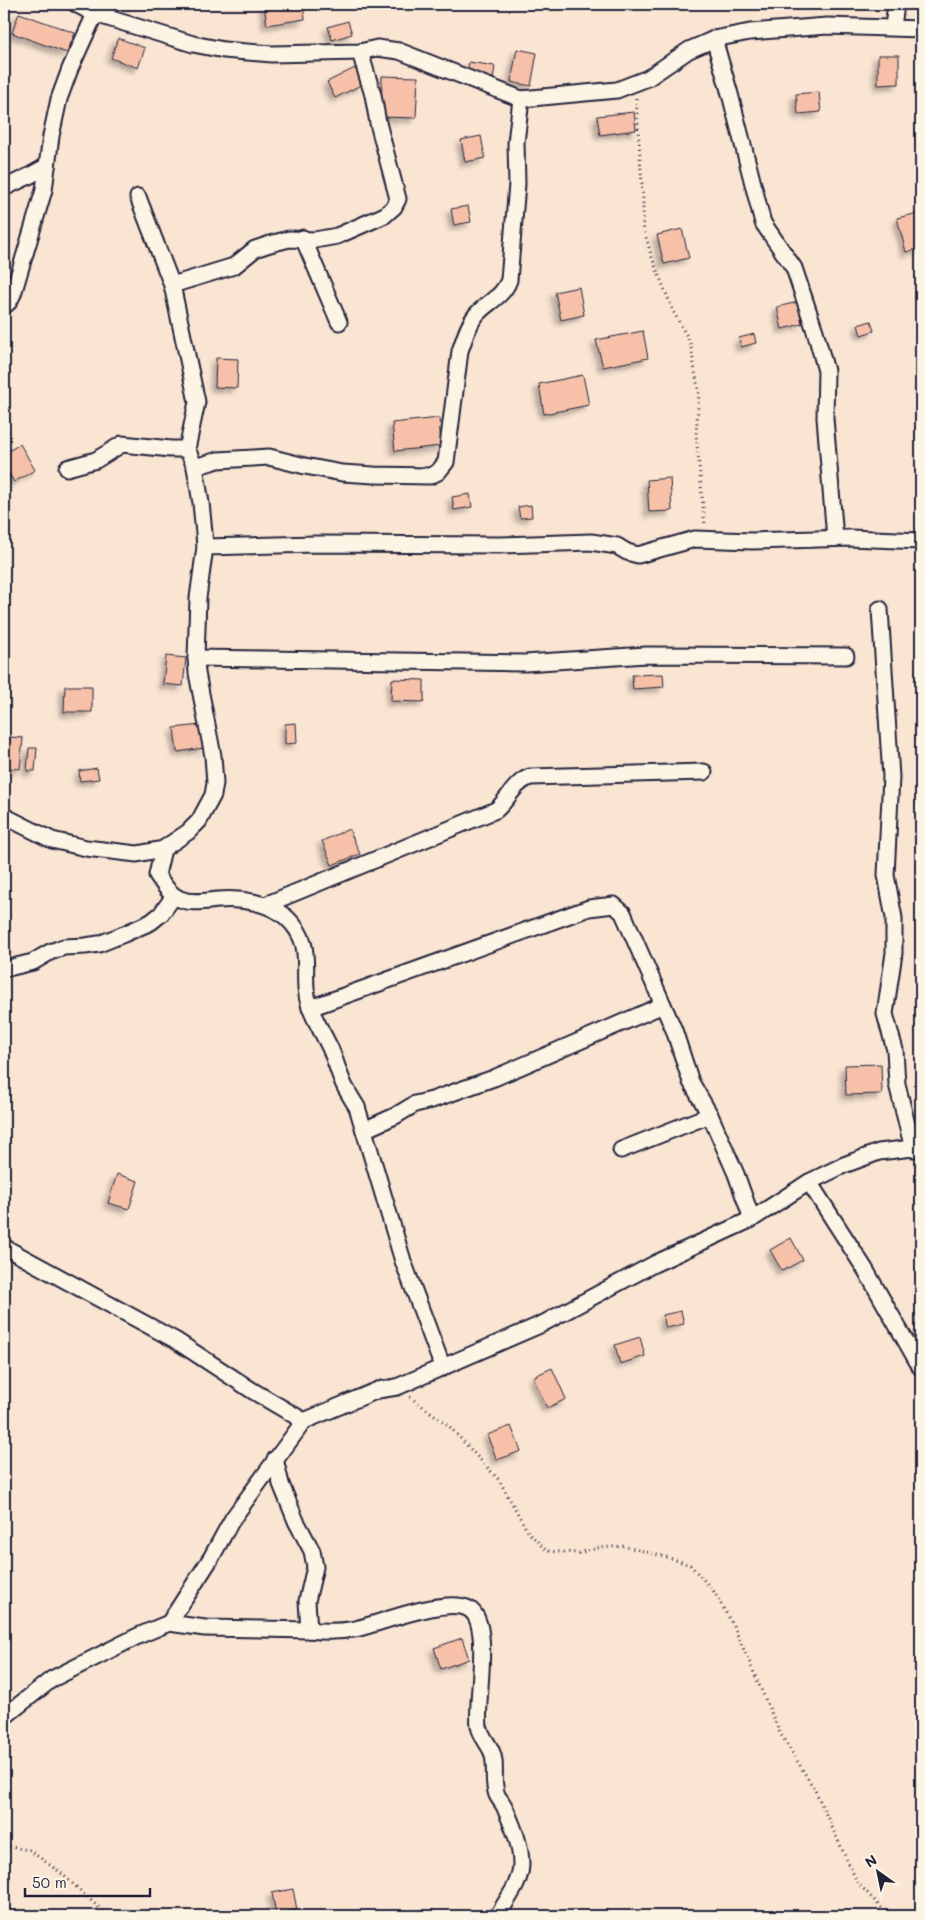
<svg xmlns="http://www.w3.org/2000/svg" width="925" height="1920" font-family="Mali,sans-serif">
<style>
.building{fill:#f6c1a8;stroke:#22223b;filter:url(#shadow)}
.lines{fill:none;stroke-linecap:round;stroke-linejoin:round}
.street-casing{stroke:#22223b;stroke-width:19}
.path{stroke:#22223b;stroke-width:3;stroke-dasharray:1 4;stroke-linecap:butt}
.street{stroke:#fcf5e5;stroke-width:15}
</style>
<defs>
<filter id="shadow"><feDropShadow dx="-4.5" dy="4.5" stdDeviation="2.5" flood-color="#0004"/></filter>
</defs>
<rect width="100%" height="100%" fill="#fae5d3"/>
<filter id="ink" filterUnits="userSpaceOnUse"><feTurbulence type="fractalNoise" baseFrequency=".02" numOctaves="2"/><feDisplacementMap in="SourceGraphic" scale="10" xChannelSelector="R" yChannelSelector="G"/><feConvolveMatrix kernelMatrix="1 2 1 2 8 2 1 2 1" color-interpolation-filters="sRGB"/></filter>
<g filter="url(#ink)">
<!-- building -->
<g class="building">
<polygon points="264,4 303,4 305,19 267,25"/>
<polygon points="19,13 75,33 67,53 12,33"/>
<polygon points="348,21 352,34 332,40 328,27"/>
<polygon points="118,38 145,48 138,68 111,58"/>
<polygon points="517,49 537,53 531,86 511,82"/>
<polygon points="878,55 899,55 899,84 878,85"/>
<polygon points="469,62 495,66 493,79 467,74"/>
<polygon points="355,68 363,84 335,98 327,82"/>
<polygon points="382,76 418,77 416,118 381,117"/>
<polygon points="819,92 821,112 798,114 796,94"/>
<polygon points="634,112 636,130 600,135 597,116"/>
<polygon points="481,136 485,158 465,162 461,140"/>
<polygon points="468,206 471,222 454,225 451,209"/>
<polygon points="919,213 921,222 921,248 906,252 897,218"/>
<polygon points="682,229 689,258 664,264 657,235"/>
<polygon points="579,287 584,315 561,320 555,292"/>
<polygon points="798,302 802,324 782,329 777,307"/>
<polygon points="871,321 874,331 861,335 858,325"/>
<polygon points="643,331 648,358 603,367 596,340"/>
<polygon points="754,334 756,343 741,347 739,338"/>
<polygon points="216,358 238,359 237,388 215,387"/>
<polygon points="583,375 589,405 544,414 539,384"/>
<polygon points="439,418 441,446 395,451 392,423"/>
<polygon points="20,444 35,470 14,482 4,464 4,454"/>
<polygon points="670,478 672,511 649,512 647,480"/>
<polygon points="470,494 472,507 454,510 452,497"/>
<polygon points="531,505 532,517 520,518 518,507"/>
<polygon points="166,656 186,658 183,686 163,684"/>
<polygon points="663,674 664,687 633,689 632,675"/>
<polygon points="392,679 424,680 424,702 391,701"/>
<polygon points="65,686 92,686 92,712 64,712"/>
<polygon points="296,723 297,743 285,744 285,724"/>
<polygon points="201,725 204,748 177,752 174,728"/>
<polygon points="10,737 23,738 20,769 7,768"/>
<polygon points="29,748 37,748 35,771 27,771"/>
<polygon points="97,768 99,779 80,781 79,771"/>
<polygon points="349,829 360,854 332,865 322,841"/>
<polygon points="881,1064 882,1094 846,1095 845,1065"/>
<polygon points="117,1174 138,1181 129,1209 108,1203"/>
<polygon points="791,1238 803,1260 782,1271 770,1250"/>
<polygon points="681,1311 684,1324 666,1328 663,1315"/>
<polygon points="640,1337 645,1356 620,1364 615,1345"/>
<polygon points="552,1368 566,1399 547,1408 533,1377"/>
<polygon points="511,1426 521,1451 497,1460 487,1435"/>
<polygon points="462,1638 469,1659 441,1669 434,1648"/>
<polygon points="293,1889 297,1910 276,1914 272,1893"/>
</g>
<g class="lines">
<defs>
<g id="street">
<polyline points="76,4 95,14 193,44 224,50 272,54 360,52 377,48 399,51 521,99 617,90 648,78 689,50 703,44 714,39 750,32 827,26 921,29"/>
<polyline points="893,27 896,4"/>
<polyline points="714,39 730,94 763,223 794,268 815,331 826,371 825,418 835,538"/>
<polyline points="4,188 29,176 47,166"/>
<polyline points="138,197 172,285"/>
<polyline points="303,238 339,322"/>
<polyline points="4,306 9,302 13,294 44,190 51,136 59,99 70,69 95,14 112,4"/>
<path d="M195 467 218 460 269 457 305 466 342 473 374 475 430 476 438 472 446 462 460 351C464 339 468 325 476 315 487 302 503 297 509 280L517 184 516 143 521 99"/>
<polyline points="67,468 96,460 122,444 171,449 187,449"/>
<polyline points="205,547 316,544 500,545 591,542 617,546 627,552 638,555 695,539 752,541 850,538 921,541"/>
<polyline points="880,609 891,777 886,875 894,918 894,953 885,1014 895,1050 897,1084 913,1149"/>
<polyline points="196,658 525,663 646,655 846,656"/>
<polyline points="4,816 52,840 86,848 137,854 163,849 188,832 199,821 213,795 215,783 213,756 197,673 196,658 198,598 205,547 204,533 201,503 195,467 187,449 197,402 172,285 234,266 255,249 270,244 289,239 315,240 337,236 385,215 394,207 398,199 378,123 373,95 360,52"/>
<path d="M163 849 157 875C164 885 169 894 180 899 192 904 206 901 218 900 241 898 269 902 287 918 318 947 298 974 310 1007 315 1021 324 1035 330 1048 336 1061 339 1075 345 1087 349 1094 353 1101 357 1107L403 1261 443 1368"/>
<path d="M265 905 496 810C508 800 514 783 530 777L704 772"/>
<polyline points="4,969 33,962 50,952 64,947 85,946 99,944 124,934 151,922 161,914 174,896"/>
<polyline points="310,1008 589,908 614,905 623,913 674,1030 691,1082 710,1115 736,1174 752,1219"/>
<polyline points="364,1130 395,1116 415,1104 432,1100 494,1078 663,1005"/>
<polyline points="621,1150 710,1115"/>
<polyline points="809,1182 865,1269 921,1368"/>
<polyline points="4,1247 175,1340 253,1391 304,1421"/>
<path d="M275 1459 281 1484 296 1521 312 1551 315 1567 307 1601 309 1630C325 1632 339 1632 355 1629 379 1624 447 1596 469 1609 493 1623 475 1701 479 1726 481 1736 487 1742 491 1750 498 1764 491 1780 497 1795 499 1799 503 1803 505 1808 513 1827 521 1844 521 1865 520 1886 506 1899 498 1916"/>
<polyline points="169,1623 205,1628 309,1630"/>
<polyline points="4,1717 52,1679 138,1636 169,1623 211,1558 233,1518 304,1421 378,1390 397,1387 542,1324 654,1264 752,1219 809,1182 844,1165 879,1152 921,1147"/>
</g>
</defs>
<!-- street casing -->
<use href="#street" class="street-casing"/>
<!-- path -->
<g class="path">
<polyline points="636,98 643,199 643,226 652,258 674,313 690,342 699,394 696,434 705,526"/>
<polyline points="410,1397 448,1425 499,1480 528,1532 547,1551 579,1553 598,1548 623,1546 670,1558 690,1565 713,1590 734,1627 780,1733 815,1790 857,1882 889,1916"/>
<polyline points="4,1846 29,1850 61,1873 108,1916"/>
</g>
<!-- street -->
<use href="#street" class="street"/>
</g>
</g>
<!-- margin -->
<rect width="925" height="1920" fill="none" stroke="#fcf5e5" stroke-width="20"/>
<rect x="10" y="10" width="905" height="1900" fill="none" stroke="#22223b" stroke-width="2" filter="url(#ink)"/>
<!-- north arrow -->
<g transform="translate(878 1872) rotate(327)" stroke="#fcf5e5" stroke-width="4" paint-order="stroke">
<path d="M0-4L9 19L0 12L-9 19Z" fill="#22223b"/>
<text y="-8" font-size="14" font-weight="bold" text-anchor="middle" fill="#22223b">N</text>
</g>
<!-- scale -->
<path d="M25 1888v8h125v-8" fill="none" stroke="#22223b" stroke-width="2.5"/>
<text x="32" y="1888" font-size="15" fill="#22223b" stroke="#fcf5e5" stroke-width="4" paint-order="stroke">50 m</text>
</svg>
